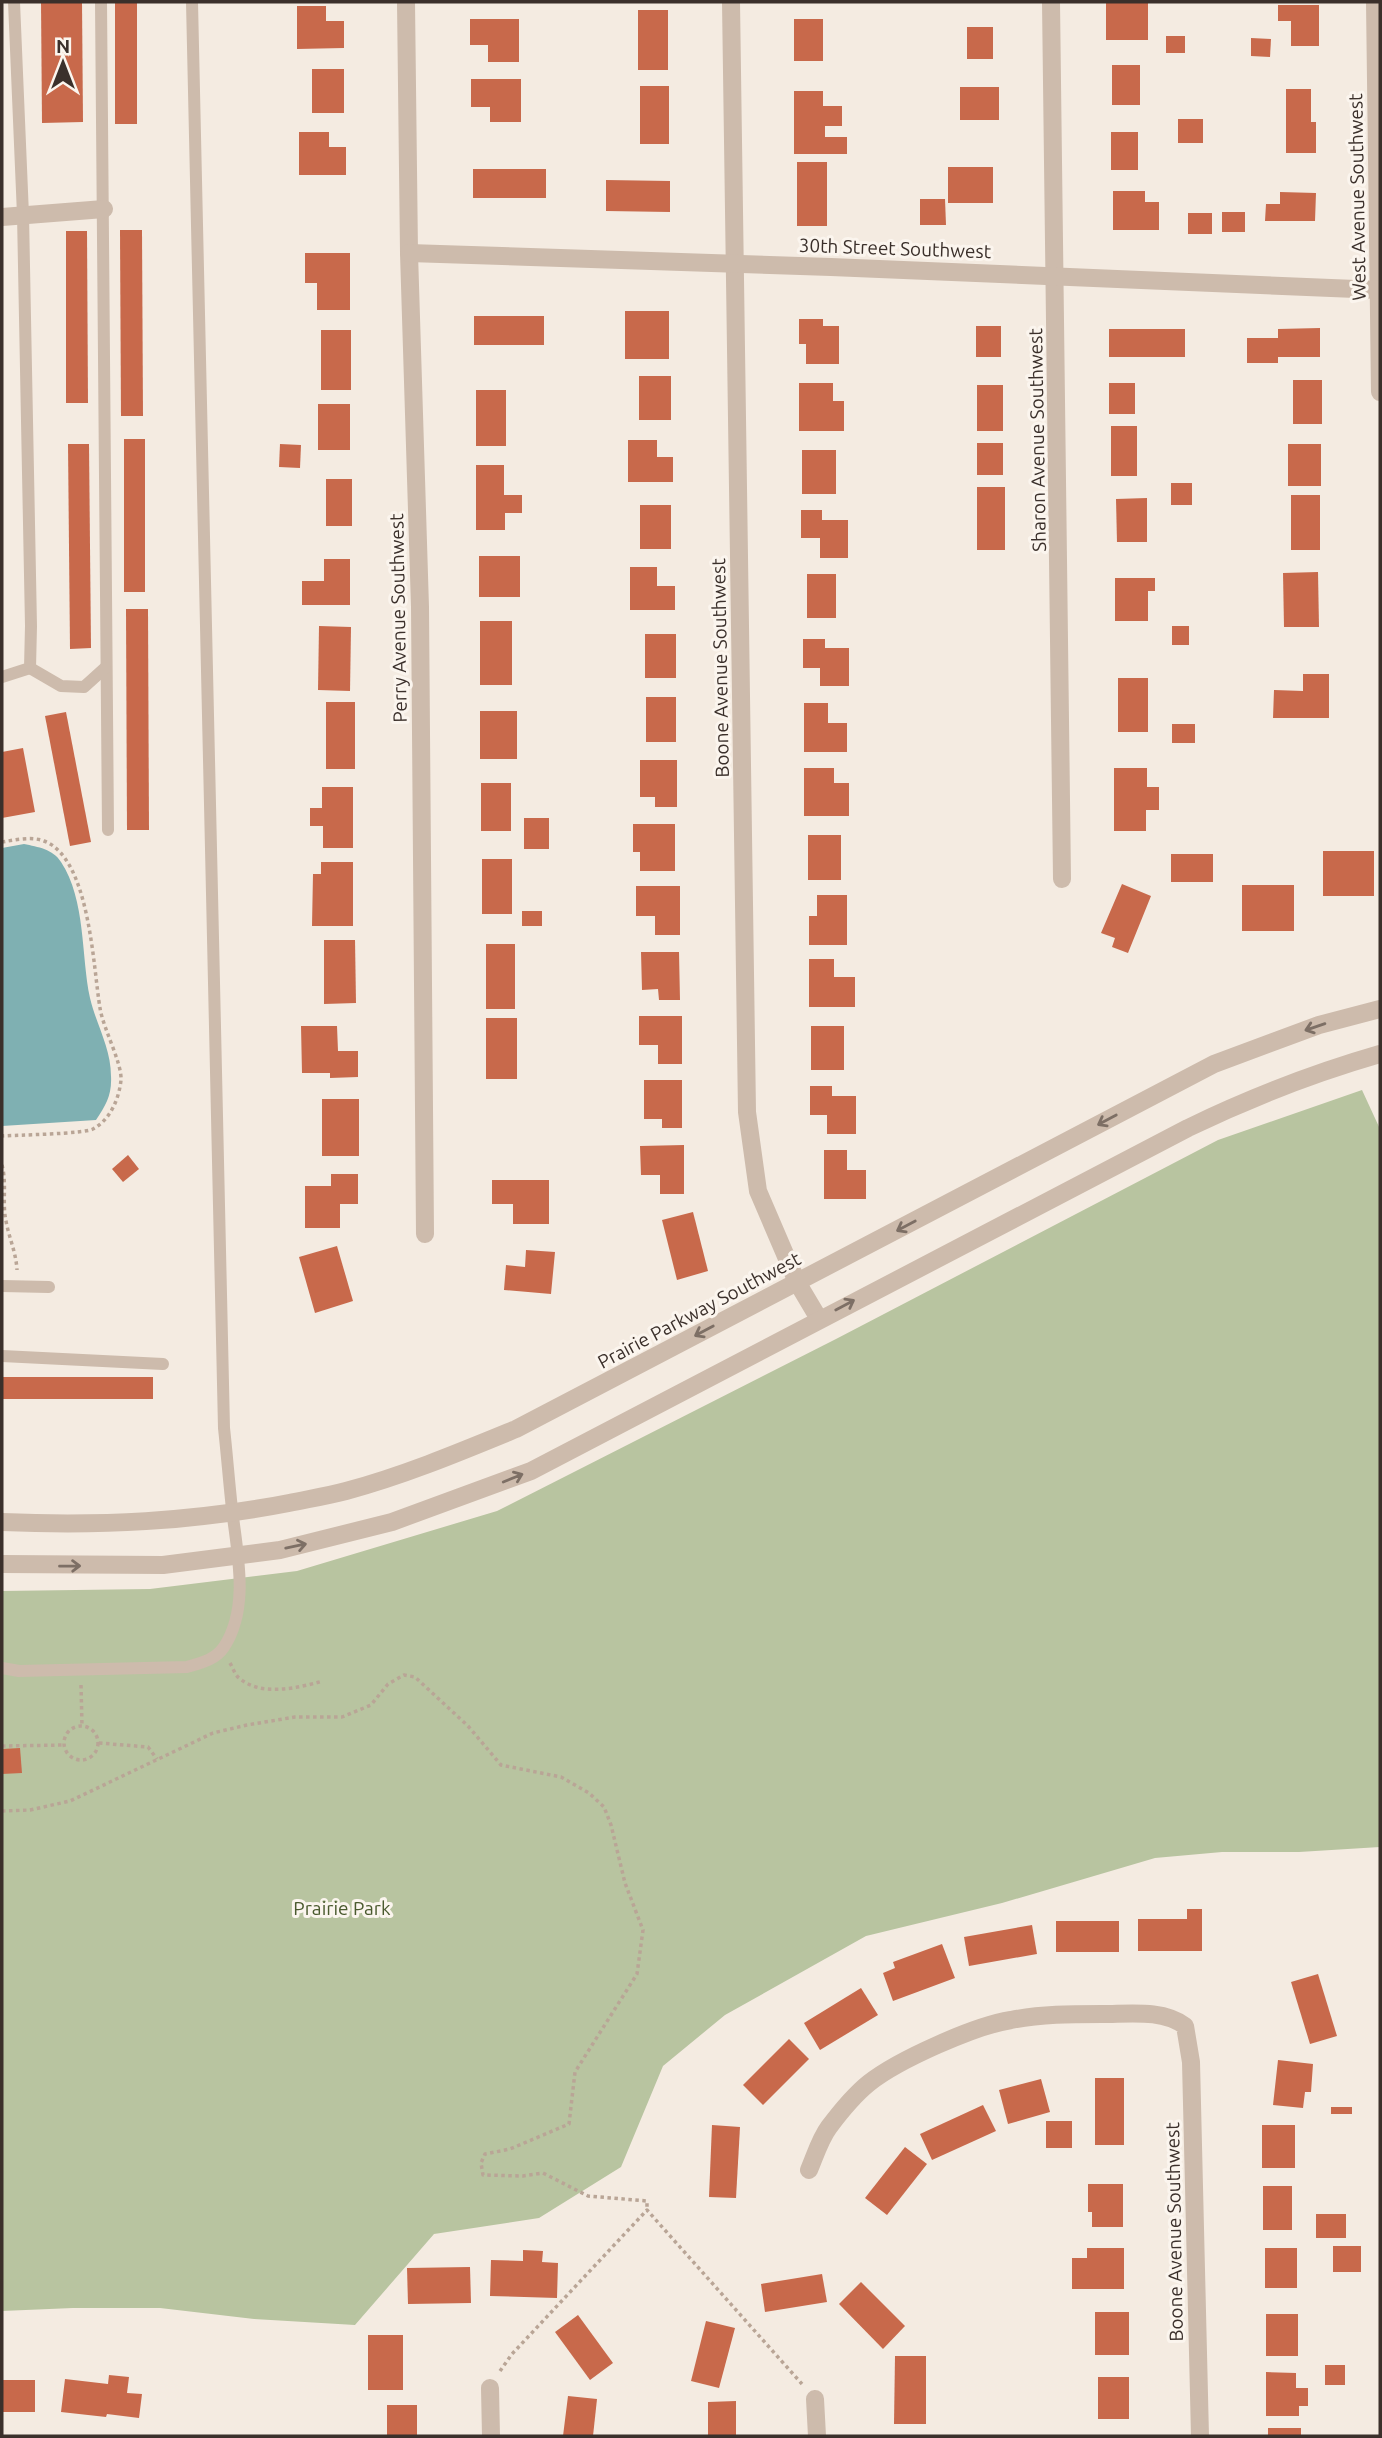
<svg xmlns="http://www.w3.org/2000/svg" width="1382" height="2438" font-family="Ubuntu,sans-serif">
<style>
.green{fill:#b8c4a0}
.water{fill:#7fb0b2}
.building{fill:#c8694b}
.lines{fill:none;stroke-linecap:round;stroke-linejoin:round}
.path{stroke:#b9a596;stroke-width:3.5;stroke-dasharray:3.5 3.5;stroke-linecap:butt}
.service{stroke:#cdbbac;stroke-width:12}
.minor{stroke:#cdbbac;stroke-width:18}
.tertiary{stroke:#cdbbac;stroke-width:18}
.oneway{stroke:#7d6f65}
.labels{text-anchor:middle;stroke-width:6;stroke-linejoin:round;paint-order:stroke}
.street-label{font-size:19px;fill:#3b302b;stroke:#fbf5ee}
.park-label{font-size:19px;fill:#4a5a2e;stroke:#fbf5ee}
</style>
<rect width="100%" height="100%" fill="#f4ebe1"/>
<!-- green -->
<polygon class="green" points="1362,1090 1380,1129 1380,1847 1299,1852 1222,1852 1155,1858 1002,1903 866,1936 725,2015 663,2066 621,2167 539,2218 434,2234 355,2325 254,2319 160,2308 73,2308 2,2311 2,1591 150,1589 297,1571 497,1511 836,1339 1218,1140"/>
<!-- water -->
<path class="water" d="M24 844C38 847 53 849 61 862 86 900 81 956 90 998 96 1024 111 1048 111 1076 112 1095 106 1105 96 1120L2 1126V848Z"/>
<!-- building -->
<g class="building">
<polygon points="41,2 82,2 83,122 42,123"/>
<rect x="115" y="2" width="22" height="122"/>
<rect x="1106" y="3" width="42" height="37"/>
<polygon points="1278,5 1319,5 1319,46 1291,46 1291,21 1278,21"/>
<polygon points="297,6 326,6 326,21 344,21 344,48 297,49"/>
<rect x="638" y="10" width="30" height="60"/>
<polygon points="470,19 519,19 519,62 488,62 488,45 470,45"/>
<rect x="794" y="19" width="29" height="42"/>
<rect x="967" y="27" width="26" height="32"/>
<rect x="1166" y="36" width="19" height="17"/>
<polygon points="1251,38 1271,39 1270,57 1251,56"/>
<rect x="1112" y="65" width="28" height="40"/>
<rect x="312" y="69" width="32" height="44"/>
<polygon points="471,79 521,79 521,122 490,122 490,107 471,107"/>
<rect x="640" y="86" width="29" height="58"/>
<rect x="960" y="87" width="39" height="33"/>
<polygon points="1286,89 1311,89 1311,122 1316,122 1316,153 1286,153"/>
<polygon points="794,91 823,91 823,106 842,106 842,126 825,126 825,137 847,137 847,154 794,154"/>
<rect x="1178" y="119" width="25" height="24"/>
<polygon points="299,132 329,132 329,147 346,147 346,175 299,175"/>
<rect x="1111" y="132" width="27" height="38"/>
<rect x="797" y="162" width="30" height="64"/>
<rect x="948" y="167" width="45" height="36"/>
<rect x="473" y="169" width="73" height="29"/>
<polygon points="606,180 670,181 670,212 606,211"/>
<polygon points="1113,191 1145,191 1145,202 1159,202 1159,230 1113,230"/>
<polygon points="1280,192 1316,193 1315,221 1265,221 1266,204 1280,204"/>
<polygon points="920,199 945,199 946,225 920,225"/>
<rect x="1222" y="212" width="23" height="20"/>
<rect x="1188" y="213" width="24" height="21"/>
<polygon points="120,230 142,230 143,416 121,416"/>
<polygon points="66,231 87,231 88,403 66,403"/>
<polygon points="305,253 350,253 350,310 317,310 317,283 305,283"/>
<rect x="625" y="311" width="44" height="48"/>
<rect x="474" y="316" width="70" height="29"/>
<polygon points="799,319 823,319 823,326 839,326 839,364 806,364 806,344 799,344"/>
<rect x="976" y="326" width="25" height="31"/>
<polygon points="1320,328 1320,357 1278,357 1278,363 1247,363 1247,338 1278,338 1278,329"/>
<rect x="1109" y="329" width="76" height="28"/>
<rect x="321" y="330" width="30" height="60"/>
<rect x="639" y="376" width="32" height="44"/>
<rect x="1293" y="380" width="29" height="44"/>
<polygon points="799,383 833,383 833,401 844,401 844,431 799,431"/>
<rect x="1109" y="383" width="26" height="31"/>
<rect x="977" y="385" width="26" height="46"/>
<rect x="476" y="390" width="30" height="56"/>
<rect x="318" y="404" width="32" height="46"/>
<rect x="1111" y="426" width="26" height="50"/>
<rect x="124" y="439" width="21" height="153"/>
<polygon points="628,440 657,440 657,457 673,457 673,482 628,482"/>
<rect x="977" y="443" width="26" height="32"/>
<polygon points="68,444 89,444 91,648 70,649"/>
<polygon points="280,444 301,445 300,468 279,467"/>
<rect x="1288" y="444" width="33" height="42"/>
<rect x="802" y="450" width="34" height="44"/>
<polygon points="476,465 504,465 504,495 522,495 522,513 505,513 505,530 476,530"/>
<rect x="326" y="479" width="26" height="47"/>
<rect x="1171" y="483" width="21" height="22"/>
<rect x="977" y="487" width="28" height="63"/>
<rect x="1291" y="495" width="29" height="55"/>
<polygon points="1147,498 1147,542 1117,542 1116,499"/>
<rect x="640" y="505" width="31" height="44"/>
<polygon points="801,510 822,510 822,520 848,520 848,558 820,558 820,538 801,538"/>
<rect x="479" y="556" width="41" height="41"/>
<polygon points="324,559 350,559 350,605 302,605 302,581 324,581"/>
<polygon points="630,567 657,567 657,586 675,586 675,610 630,610"/>
<polygon points="1318,572 1319,627 1284,627 1283,573"/>
<rect x="807" y="574" width="29" height="44"/>
<polygon points="1115,578 1155,578 1155,591 1148,591 1148,621 1115,621"/>
<polygon points="126,609 148,609 149,830 127,830"/>
<rect x="480" y="621" width="32" height="64"/>
<polygon points="319,626 351,627 350,691 318,690"/>
<rect x="1172" y="626" width="17" height="19"/>
<rect x="645" y="634" width="31" height="44"/>
<polygon points="803,639 825,639 825,648 849,648 849,686 820,686 820,668 803,668"/>
<polygon points="1303,674 1329,674 1329,718 1273,718 1274,690 1303,691"/>
<rect x="1118" y="678" width="30" height="54"/>
<rect x="646" y="697" width="30" height="45"/>
<rect x="326" y="702" width="29" height="67"/>
<polygon points="804,703 828,703 828,723 847,723 847,752 804,752"/>
<rect x="480" y="711" width="37" height="48"/>
<polygon points="66,712 91,842 70,846 45,716"/>
<rect x="1172" y="724" width="23" height="19"/>
<polygon points="23,748 35,812 2,818 2,752"/>
<polygon points="640,760 677,760 677,807 655,807 655,797 640,797"/>
<polygon points="804,768 834,768 834,783 849,783 849,816 804,816"/>
<polygon points="1114,768 1147,768 1147,787 1159,787 1159,810 1146,810 1146,831 1114,831"/>
<rect x="481" y="783" width="30" height="48"/>
<polygon points="322,787 353,787 353,848 323,848 323,826 310,826 310,808 322,808"/>
<rect x="524" y="818" width="25" height="31"/>
<polygon points="633,824 675,824 675,871 640,871 640,852 633,852"/>
<rect x="808" y="835" width="33" height="45"/>
<rect x="1323" y="851" width="51" height="45"/>
<rect x="1171" y="854" width="42" height="28"/>
<rect x="482" y="859" width="30" height="55"/>
<polygon points="321,862 353,862 353,926 312,926 313,874 321,874"/>
<polygon points="1122,884 1151,896 1128,953 1112,947 1115,938 1101,933"/>
<rect x="1242" y="885" width="52" height="46"/>
<polygon points="636,886 680,886 680,935 655,935 655,916 636,916"/>
<polygon points="817,895 847,895 847,945 809,945 809,916 817,916"/>
<rect x="522" y="911" width="20" height="15"/>
<polygon points="324,940 355,940 356,1003 324,1004"/>
<rect x="486" y="944" width="29" height="65"/>
<polygon points="641,952 679,952 680,1000 659,1000 658,989 642,990"/>
<polygon points="809,959 834,959 834,977 855,977 855,1007 809,1007"/>
<polygon points="639,1016 682,1016 682,1064 658,1064 658,1045 639,1045"/>
<rect x="486" y="1018" width="31" height="61"/>
<polygon points="301,1026 337,1026 338,1051 358,1051 358,1077 330,1078 330,1073 302,1073"/>
<rect x="811" y="1026" width="33" height="44"/>
<polygon points="644,1080 682,1080 682,1128 662,1128 662,1119 644,1119"/>
<polygon points="810,1086 832,1086 832,1096 856,1096 856,1134 827,1134 827,1115 810,1115"/>
<rect x="322" y="1099" width="37" height="57"/>
<polygon points="684,1145 684,1194 660,1194 660,1175 641,1175 640,1146"/>
<polygon points="824,1150 847,1150 847,1170 866,1170 866,1199 824,1199"/>
<polygon points="128,1155 139,1169 123,1182 112,1169"/>
<polygon points="331,1174 358,1174 358,1204 340,1204 340,1228 305,1228 305,1186 331,1186"/>
<polygon points="492,1180 549,1180 549,1224 513,1224 513,1204 492,1204"/>
<polygon points="693,1212 708,1271 677,1280 662,1220"/>
<polygon points="337,1246 353,1301 315,1313 299,1257"/>
<polygon points="526,1250 555,1252 551,1294 504,1290 506,1265 525,1267"/>
<rect x="2" y="1377" width="151" height="22"/>
<polygon points="20,1748 22,1773 2,1774 2,1749"/>
<polygon points="1187,1909 1202,1909 1202,1951 1138,1951 1138,1919 1187,1919"/>
<rect x="1056" y="1921" width="63" height="31"/>
<polygon points="1032,1925 1037,1954 969,1966 964,1937"/>
<polygon points="942,1944 955,1978 893,2001 883,1973 895,1968 893,1962"/>
<polygon points="1318,1974 1337,2036 1310,2044 1291,1982"/>
<polygon points="861,1988 878,2015 820,2050 804,2023"/>
<polygon points="789,2039 809,2059 763,2105 743,2085"/>
<polygon points="1278,2060 1313,2064 1311,2092 1305,2092 1303,2108 1273,2105"/>
<rect x="1095" y="2078" width="29" height="67"/>
<polygon points="1041,2079 1050,2112 1008,2124 999,2090"/>
<polygon points="983,2105 996,2131 932,2160 920,2134"/>
<rect x="1331" y="2107" width="21" height="7"/>
<rect x="1046" y="2121" width="26" height="27"/>
<polygon points="712,2125 740,2127 736,2198 709,2197"/>
<rect x="1262" y="2125" width="33" height="43"/>
<polygon points="905,2147 927,2164 887,2215 865,2198"/>
<polygon points="1088,2184 1123,2184 1123,2227 1092,2227 1092,2212 1088,2212"/>
<rect x="1263" y="2186" width="29" height="44"/>
<rect x="1316" y="2214" width="30" height="24"/>
<rect x="1333" y="2246" width="28" height="26"/>
<polygon points="1087,2248 1124,2248 1124,2289 1072,2289 1072,2258 1087,2258"/>
<rect x="1265" y="2248" width="32" height="40"/>
<polygon points="523,2250 543,2251 542,2262 558,2263 557,2298 490,2296 491,2260 523,2261"/>
<polygon points="470,2267 471,2303 408,2304 407,2268"/>
<polygon points="822,2274 827,2302 765,2312 761,2284"/>
<polygon points="861,2282 905,2326 883,2349 839,2304"/>
<rect x="1095" y="2312" width="34" height="43"/>
<rect x="1266" y="2314" width="32" height="42"/>
<polygon points="578,2315 613,2363 590,2380 555,2332"/>
<polygon points="706,2321 735,2328 719,2388 691,2381"/>
<rect x="368" y="2335" width="35" height="55"/>
<polygon points="895,2356 926,2356 926,2424 894,2424"/>
<rect x="1325" y="2365" width="20" height="20"/>
<polygon points="1266,2372 1296,2373 1296,2388 1308,2388 1308,2406 1299,2406 1299,2416 1266,2416"/>
<polygon points="109,2375 129,2377 127,2393 142,2394 139,2418 107,2414 106,2417 61,2412 65,2379 108,2384"/>
<rect x="1098" y="2377" width="31" height="42"/>
<rect x="2" y="2380" width="33" height="32"/>
<polygon points="568,2396 597,2399 593,2436 563,2436"/>
<polygon points="736,2401 736,2436 708,2436 708,2402"/>
<rect x="387" y="2405" width="30" height="31"/>
<rect x="1268" y="2428" width="33" height="8"/>
</g>
<g class="lines">
<!-- path -->
<g class="path">
<path d="M2 842C15 840 31 836 44 841 90 858 93 967 100 1008 103 1028 122 1063 121 1080 119 1099 110 1120 93 1129 84 1134 16 1135 2 1136"/>
<path d="M2 1165C7 1184 2 1203 6 1221 9 1238 16 1252 17 1270"/>
<path d="M230 1663C233 1668 235 1675 239 1678 261 1697 297 1688 323 1681"/>
<polyline points="81,1685 82,1726"/>
<circle cx="81" cy="1743" r="17"/>
<polyline points="99,1743 148,1747 157,1759"/>
<polyline points="2,1746 64,1745"/>
<polyline points="2,1811 30,1810 70,1801 213,1733 247,1725 295,1717 342,1717 371,1705 388,1684 404,1675 415,1677 468,1726 501,1765 561,1777 589,1793 604,1807 611,1825 625,1883 643,1930 637,1974 575,2072 569,2124 510,2149 485,2154 481,2163 483,2175 523,2176 543,2173 588,2196 647,2201 647,2210"/>
<polyline points="500,2371 512,2354 647,2210 802,2384"/>
</g>
<!-- service -->
<g class="service">
<polyline points="101,2 108,830"/>
<polyline points="30,668 61,686 84,687 105,668"/>
<polyline points="2,677 30,668 31,626 23,215 14,2"/>
<polyline points="2,1286 49,1287"/>
<polyline points="2,1356 163,1364"/>
<path d="M2 1668 19 1671 187 1667C201 1663 215 1660 224 1647 250 1607 237 1553 232 1509 229 1482 227 1455 224 1428L192 2"/>
</g>
<!-- minor -->
<g class="minor">
<polyline points="406,2 409,253 420,607 425,1234"/>
<polyline points="731,2 747,1112 758,1191 797,1282 819,1319"/>
<polyline points="1051,2 1062,879"/>
<polyline points="1375,2 1380,392"/>
<polyline points="2,217 104,209"/>
<polyline points="409,253 831,267 1380,290"/>
<path d="M809 2170C815 2156 820 2139 829 2127 841 2111 854 2095 869 2083 898 2060 974 2026 1011 2020 1041 2014 1071 2014 1102 2014 1129 2014 1163 2009 1185 2026L1191 2062 1200 2436"/>
<polyline points="490,2388 491,2436"/>
<polyline points="815,2399 817,2436"/>
</g>
<!-- tertiary -->
<g class="tertiary">
<path d="M2 1522C100 1526 192 1522 289 1503 308 1499 327 1496 346 1491 405 1475 460 1452 516 1429L1214 1064 1319 1025 1380 1009"/>
<path d="M2 1564 163 1565 280 1550 392 1522 531 1471 1188 1128C1250 1098 1314 1073 1380 1054"/>
</g>
</g>
<!-- one-way arrows -->
<defs><path id="oneway-shaft" d="M-6 0H5M1.5-3L5.5 0L1.5 3" fill="none" stroke-width="1.6" stroke-linecap="round" stroke-linejoin="round" transform="scale(1.75)"/></defs>
<g class="oneway">
<use href="#oneway-shaft" transform="translate(1315 1027) rotate(161)"/>
<use href="#oneway-shaft" transform="translate(1107 1120) rotate(152)"/>
<use href="#oneway-shaft" transform="translate(906 1226) rotate(152)"/>
<use href="#oneway-shaft" transform="translate(845 1305) rotate(-28)"/>
<use href="#oneway-shaft" transform="translate(704 1331) rotate(152)"/>
<use href="#oneway-shaft" transform="translate(513 1478) rotate(-22)"/>
<use href="#oneway-shaft" transform="translate(296 1546) rotate(-12)"/>
<use href="#oneway-shaft" transform="translate(70 1566) rotate(-1)"/>
</g>
<g class="labels">
<!-- street labels -->
<g class="street-label">
<text transform="translate(1357 197) rotate(-91)" y="7">West Avenue Southwest</text>
<text transform="translate(895 248) rotate(2)" y="7">30th Street Southwest</text>
<text transform="translate(1037 440) rotate(-91)" y="7">Sharon Avenue Southwest</text>
<text transform="translate(398 618) rotate(-91)" y="7">Perry Avenue Southwest</text>
<text transform="translate(720 668) rotate(-91)" y="7">Boone Avenue Southwest</text>
<text transform="translate(699 1310) rotate(-28)" y="7">Prairie Parkway Southwest</text>
<text transform="translate(1174 2232) rotate(-91)" y="7">Boone Avenue Southwest</text>
</g>
<!-- park labels -->
<g class="park-label">
<text x="342" y="1915">Prairie Park</text>
</g>
</g>
<!-- border -->
<rect width="1382" height="2438" fill="none" stroke="#3b302b" stroke-width="7"/>
<!-- north arrow -->
<g transform="translate(63 63)" stroke="#fbf5ee" stroke-width="5" paint-order="stroke">
<path d="M0-5L12 26L0 18L-12 26Z" fill="#3b302b"/>
<text y="-10" font-size="19" font-weight="bold" text-anchor="middle" fill="#3b302b">N</text>
</g>
</svg>
